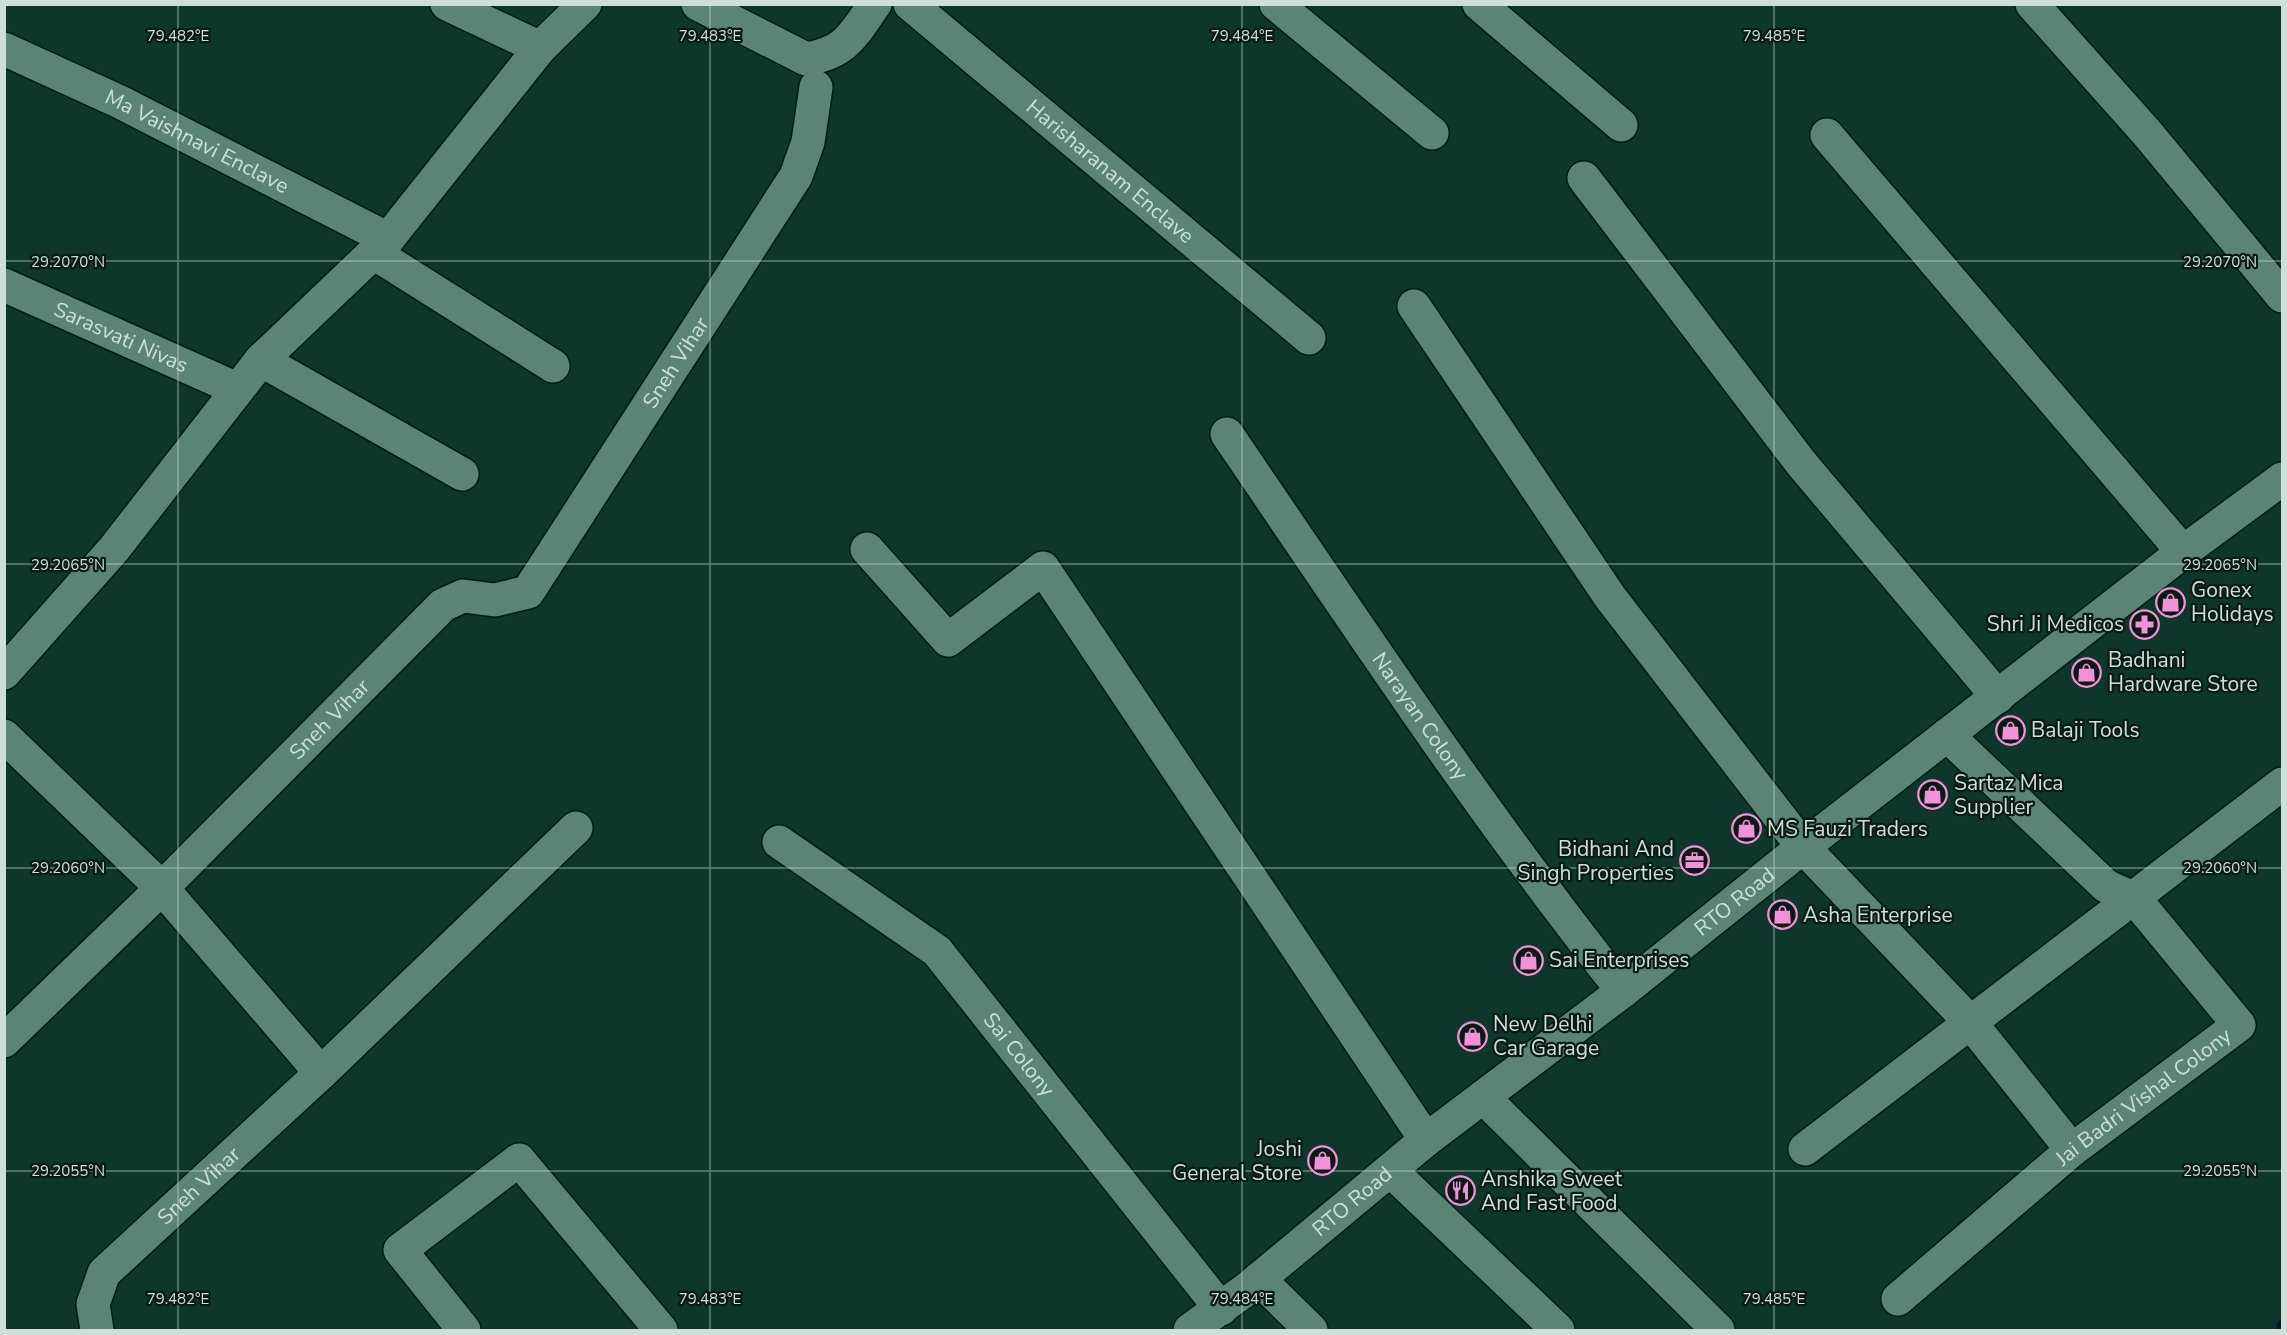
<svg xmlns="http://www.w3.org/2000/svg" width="2287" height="1335" font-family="'Nunito Sans',sans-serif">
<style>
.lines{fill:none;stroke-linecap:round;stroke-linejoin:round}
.stream{stroke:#051b28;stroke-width:10}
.minor-casing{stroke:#001c14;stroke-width:36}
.minor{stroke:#5c8475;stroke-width:33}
.ticks{fill:none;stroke:#cce0d8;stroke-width:1.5;stroke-opacity:0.45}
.labels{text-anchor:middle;stroke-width:4.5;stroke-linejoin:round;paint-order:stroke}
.street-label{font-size:21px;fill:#cce0d8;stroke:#0a1a15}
.poi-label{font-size:21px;fill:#cce0d8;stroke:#0a1a15;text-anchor:start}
.ticks-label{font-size:15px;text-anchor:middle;fill:#cce0d8;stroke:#0a1a15;stroke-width:4.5;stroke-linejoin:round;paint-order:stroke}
</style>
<rect width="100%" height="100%" fill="#0f362a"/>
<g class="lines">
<!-- stream -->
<polyline class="stream" points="2281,1330 2282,1325"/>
<defs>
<g id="minor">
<polyline points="447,4 540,48"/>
<path d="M698 4 806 59C846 53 853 35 875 4"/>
<path id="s1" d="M910 4 1309 338"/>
<polyline points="1276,4 1432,133"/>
<polyline points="1479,4 1621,125"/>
<polyline points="2032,4 2147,133 2282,296"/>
<path id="s2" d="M4 49 120 102 388 239"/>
<polyline points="1827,135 2183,552"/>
<polyline points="1584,178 1801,463 1998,697"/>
<polyline points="374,253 553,366"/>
<path id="s3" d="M4 285 237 389"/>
<polyline points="1414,306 1610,597 1803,847 1970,1022 2072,1150"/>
<polyline points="261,360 462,474"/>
<path id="s4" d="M1227 434C1355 622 1481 813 1623 991"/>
<polyline points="867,549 948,640 1043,568 1426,1140"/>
<polyline points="4,673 114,549 261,360 388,239 540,48 585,4"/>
<polyline points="4,736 162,888 4,1041"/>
<path id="s5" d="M779 842 937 951 1221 1309"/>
<polyline points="321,1073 576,828"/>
<polyline points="1483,1097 1718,1330"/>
<polyline points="1805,1149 2282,784"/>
<polyline points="1391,1171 1558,1330"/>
<polyline points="1259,1279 1311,1330"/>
<path id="s6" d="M1898 1299 2072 1150 2239 1025 2135 899 2106 886 1947 735"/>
<path id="s7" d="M97 1330 93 1304 104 1273 321 1073 162 888 443 605 463 596 495 600 528 592 796 176 808 142 816 87"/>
<polyline points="464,1330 400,1250 519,1160 661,1330"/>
<path id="s8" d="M1190 1330 1247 1289 1426 1140 1623 991 1803 847 2183 552 2282 479"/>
</g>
</defs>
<!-- minor casing -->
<use href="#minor" class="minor-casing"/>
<!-- minor -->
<use href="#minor" class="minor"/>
</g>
<!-- ticks -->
<path class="ticks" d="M178 4V1330M710 4V1330M1242 4V1330M1774 4V1330M4 261H2282M4 564H2282M4 868H2282M4 1171H2282"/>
<!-- icons -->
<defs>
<symbol id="shop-ring" viewBox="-11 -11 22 22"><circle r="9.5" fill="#0a1a15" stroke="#f391d6" stroke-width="1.5"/><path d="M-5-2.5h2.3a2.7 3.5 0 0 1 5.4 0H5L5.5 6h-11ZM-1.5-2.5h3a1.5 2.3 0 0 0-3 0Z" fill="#f391d6"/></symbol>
<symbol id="pharmacy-ring" viewBox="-11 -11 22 22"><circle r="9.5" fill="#0a1a15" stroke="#f391d6" stroke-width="1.5"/><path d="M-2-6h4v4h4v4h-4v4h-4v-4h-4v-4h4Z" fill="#f391d6"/></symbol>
<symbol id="office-ring" viewBox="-11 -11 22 22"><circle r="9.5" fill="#0a1a15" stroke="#f391d6" stroke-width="1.5"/><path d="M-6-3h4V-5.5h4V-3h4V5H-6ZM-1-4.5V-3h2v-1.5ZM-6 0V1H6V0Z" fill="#f391d6"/></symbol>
<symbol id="restaurant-ring" viewBox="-11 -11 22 22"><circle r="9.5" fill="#0a1a15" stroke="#f391d6" stroke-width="1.5"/><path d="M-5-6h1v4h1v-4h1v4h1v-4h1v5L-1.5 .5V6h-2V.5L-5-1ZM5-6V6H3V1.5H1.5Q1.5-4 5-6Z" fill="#f391d6"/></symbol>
</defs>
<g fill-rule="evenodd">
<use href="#shop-ring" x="2154" y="586" width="33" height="33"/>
<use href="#pharmacy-ring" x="2128" y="608" width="33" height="33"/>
<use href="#shop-ring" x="2070" y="656" width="33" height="33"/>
<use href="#shop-ring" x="1994" y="714" width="33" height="33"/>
<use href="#shop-ring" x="1916" y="778" width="33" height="33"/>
<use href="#shop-ring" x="1730" y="812" width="33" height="33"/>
<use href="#office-ring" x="1678" y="844" width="33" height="33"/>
<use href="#shop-ring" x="1766" y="898" width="33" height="33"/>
<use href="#shop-ring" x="1512" y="944" width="33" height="33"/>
<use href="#shop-ring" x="1456" y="1020" width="33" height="33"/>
<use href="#shop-ring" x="1306" y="1144" width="33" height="33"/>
<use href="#restaurant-ring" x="1444" y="1174" width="33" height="33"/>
</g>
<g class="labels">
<!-- street labels -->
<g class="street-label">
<text dy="7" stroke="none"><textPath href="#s2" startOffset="214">Ma Vaishnavi Enclave</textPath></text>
<text dy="7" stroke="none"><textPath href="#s1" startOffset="261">Harisharanam Enclave</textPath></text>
<text dy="7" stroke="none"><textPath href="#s3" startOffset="128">Sarasvati Nivas</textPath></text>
<text dy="7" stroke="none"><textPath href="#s7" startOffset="1358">Sneh Vihar</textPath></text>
<text dy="7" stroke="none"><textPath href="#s4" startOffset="342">Narayan Colony</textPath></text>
<text dy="7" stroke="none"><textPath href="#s7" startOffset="836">Sneh Vihar</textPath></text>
<text dy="7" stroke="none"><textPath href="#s8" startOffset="693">RTO Road</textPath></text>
<text dy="7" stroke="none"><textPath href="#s5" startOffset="324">Sai Colony</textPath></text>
<text dy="7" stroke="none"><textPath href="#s6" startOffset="318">Jai Badri Vishal Colony</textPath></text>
<text dy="7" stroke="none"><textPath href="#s7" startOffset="188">Sneh Vihar</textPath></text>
<text dy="7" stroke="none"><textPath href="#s8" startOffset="207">RTO Road</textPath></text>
</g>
<!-- poi labels -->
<g class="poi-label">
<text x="2191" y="597">Gonex<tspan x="2191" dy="24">Holidays</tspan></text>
<text x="2124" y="631" text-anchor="end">Shri Ji Medicos</text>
<text x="2108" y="667">Badhani<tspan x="2108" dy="24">Hardware Store</tspan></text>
<text x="2031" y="737">Balaji Tools</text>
<text x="1954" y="790">Sartaz Mica<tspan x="1954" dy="24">Supplier</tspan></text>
<text x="1767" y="836">MS Fauzi Traders</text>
<text x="1674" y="856" text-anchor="end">Bidhani And<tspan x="1674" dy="24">Singh Properties</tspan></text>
<text x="1803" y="922">Asha Enterprise</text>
<text x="1549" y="967">Sai Enterprises</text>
<text x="1493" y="1031">New Delhi<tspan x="1493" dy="24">Car Garage</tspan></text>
<text x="1302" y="1156" text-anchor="end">Joshi<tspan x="1302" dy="24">General Store</tspan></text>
<text x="1481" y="1186">Anshika Sweet<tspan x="1481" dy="24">And Fast Food</tspan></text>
</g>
</g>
<g class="ticks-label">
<text x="178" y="41">79.482°E</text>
<text x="710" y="41">79.483°E</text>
<text x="1242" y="41">79.484°E</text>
<text x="1774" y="41">79.485°E</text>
<text x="68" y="267">29.2070°N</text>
<text x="2220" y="267">29.2070°N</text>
<text x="68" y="570">29.2065°N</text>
<text x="2220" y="570">29.2065°N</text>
<text x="68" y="873">29.2060°N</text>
<text x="2220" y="873">29.2060°N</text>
<text x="68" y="1176">29.2055°N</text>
<text x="2220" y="1176">29.2055°N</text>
<text x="178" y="1304">79.482°E</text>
<text x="710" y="1304">79.483°E</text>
<text x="1242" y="1304">79.484°E</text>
<text x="1774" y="1304">79.485°E</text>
</g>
<!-- border -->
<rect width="2287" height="1335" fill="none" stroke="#cce0d8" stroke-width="12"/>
</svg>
